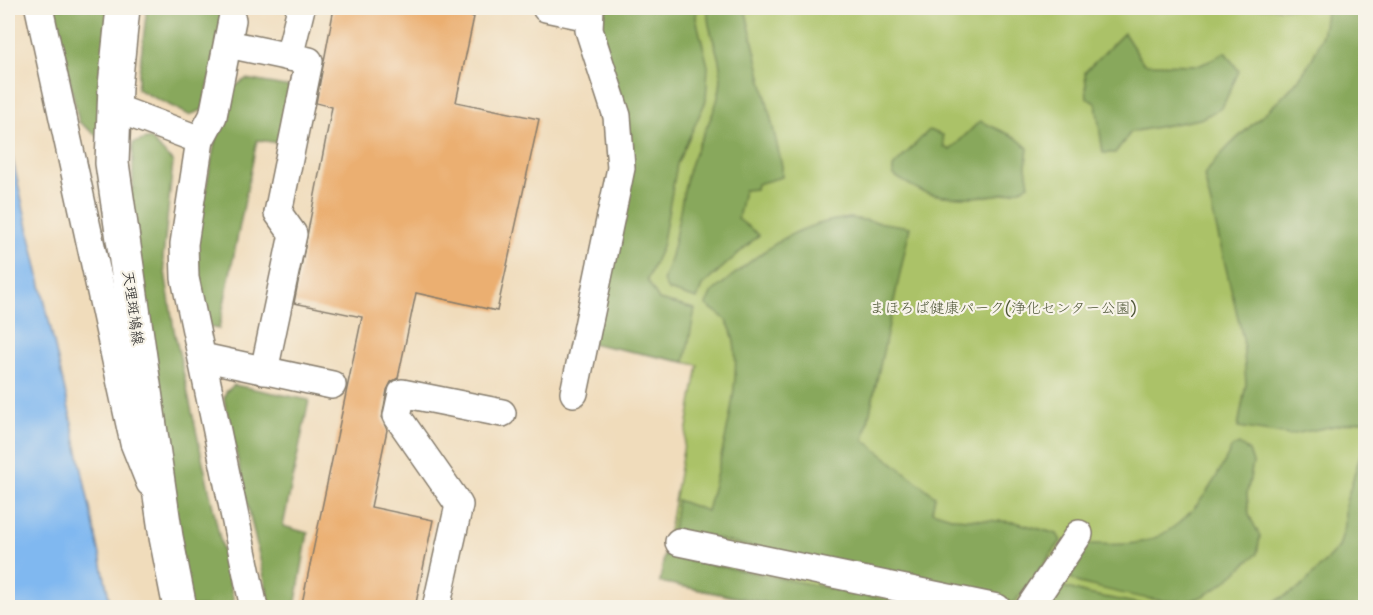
<svg xmlns="http://www.w3.org/2000/svg" width="1373" height="615" font-family="'Shantell Sans','Klee One',sans-serif">
<style>
.green{fill:#abc268;stroke:#646f42;stroke-width:1.5}
.forest{fill:#88a85c;stroke:#52623c;stroke-width:1.5}
.water{fill:#80b8f0;stroke:#4e6a86;stroke-width:1.5}
.building{fill:#ebaf71}
.lines{fill:none;stroke-linecap:round;stroke-linejoin:round}
.minor-casing{stroke:#867c6c;stroke-width:30}
.major-casing{stroke:#867c6c;stroke-width:36}
.minor{stroke:#fff;stroke-width:27}
.major{stroke:#fff;stroke-width:33}
.labels{text-anchor:middle;stroke-width:4.5;stroke-linejoin:round;paint-order:stroke}
.street-label{font-size:15px;fill:#1c1c1c;stroke:#f7f3e8}
.park-label{font-size:15px;fill:#4e5637;stroke:#f7f3e8}
</style>
<rect width="100%" height="100%" fill="#f7f3e8"/>
<filter id="ink" filterUnits="userSpaceOnUse"><feTurbulence type="fractalNoise" baseFrequency=".0167" numOctaves="2"/><feDisplacementMap in="SourceGraphic" scale="12" xChannelSelector="R" yChannelSelector="G"/><feConvolveMatrix kernelMatrix="1 2 1 2 8 2 1 2 1" color-interpolation-filters="sRGB"/></filter>
<filter id="wash" filterUnits="userSpaceOnUse"><feTurbulence type="fractalNoise" baseFrequency=".008" numOctaves="4" result="noise"/><feDisplacementMap in="SourceGraphic" scale="24" xChannelSelector="R" yChannelSelector="G"/><feGaussianBlur stdDeviation="1.35" result="paint"/><feColorMatrix in="noise" values="0 0 0 0 0 0 0 0 0 0 0 0 0 0 0 0 0 1.4 0 .05"/><feComposite in="paint" operator="in"/></filter>
<g filter="url(#wash)">
<rect width="100%" height="100%" fill="#f0dcbb"/>
<!-- green -->
<polygon class="green" points="599,8 1365,8 1365,607 787,608 660,582 698,365 590,343 629,165"/>
<!-- forest -->
<g class="forest">
<polygon points="53,8 113,8 102,140 79,122"/>
<polygon points="147,8 203,8 225,14 203,110 189,115 137,89"/>
<polygon points="599,8 697,8 696,18 708,66 706,101 677,164 662,247 647,280 659,300 695,309 685,362 590,343 629,165 601,41"/>
<path d="M708 8H745L782 166V177L757 184 756 189 744 190 738 219 759 235 702 286 697 299 668 290 663 281C678 242 678 208 689 169 697 141 715 118 720 88 725 56 705 32 708 8Z"/>
<path d="M1326 8H1365V420L1289 435 1238 427 1246 384 1243 339 1204 176C1243 117 1323 90 1326 8Z"/>
<polygon points="1124,33 1144,64 1201,65 1225,52 1239,71 1222,108 1200,119 1131,132 1115,153 1103,153 1096,104 1087,98 1085,72"/>
<polygon points="246,79 291,87 280,143 257,140 219,329 205,326 196,274 195,246 222,105 232,88"/>
<path d="M980 121 1015 137 1028 148 1026 167 1029 185C1006 198 953 200 927 193 916 190 903 181 893 175V167L929 130 943 135 944 147 950 150Z"/>
<polygon points="150,138 173,162 163,258 174,330 235,607 189,607 124,188 133,189 133,143"/>
<path d="M851 218 910 227 864 440 935 496 932 511 954 518 1015 522 1057 534 1061 541 1014 603 673 530 677 500 707 511C718 467 751 361 727 322 723 315 712 310 706 305L711 293C757 257 789 223 851 218Z"/>
<polygon points="234,385 309,400 283,526 308,533 295,607 270,604 224,399 226,392"/>
<path d="M1239 444 1249 451 1253 463 1247 494 1249 515 1260 536 1257 554C1238 569 1216 594 1193 600 1169 607 1105 589 1079 583L1067 575 1087 544C1105 544 1125 546 1142 542 1187 531 1214 485 1232 447Z"/>
<polygon points="1365,451 1365,607 1245,607 1268,605 1300,588 1339,547 1345,526 1345,505 1360,456"/>
<polygon points="664,555 923,607 787,607 660,582"/>
<polygon points="1055,584 1087,594 1157,607 1046,608 1042,604"/>
</g>
<!-- water -->
<polygon class="water" points="8,139 69,409 111,607 8,607"/>
<g id="blocks">
<!-- building -->
<polygon class="building" points="334,8 428,8 474,17 456,102 539,119 497,311 416,293 398,378 391,382 387,390 382,419 387,430 371,507 433,520 415,608 301,608 362,317 294,303 332,107 316,103"/>
</g>
</g>
<g filter="url(#ink)">
<use href="#blocks" fill-opacity="0" stroke="#867c6c" stroke-width="1.5"/>
<g class="lines">
<defs>
<g id="minor">
<polyline points="39,8 134,443 150,483"/>
<polyline points="546,8 589,17"/>
<polyline points="232,20 213,116 200,140 184,244 185,278 254,608"/>
<polyline points="228,44 309,61 278,213 293,234 264,371"/>
<polyline points="289,57 301,8"/>
<polyline points="115,108 200,140"/>
<polyline points="202,357 332,385"/>
<polyline points="574,393 621,168 617,116 589,30 590,8"/>
<polyline points="679,542 997,608"/>
<polyline points="436,608 459,505 397,416 402,393 502,413"/>
<polyline points="1029,608 1079,534"/>
</g>
<polyline id="major" points="123,8 115,86 112,163 166,537 180,608"/>
</defs>
<!-- minor casing -->
<use href="#minor" class="minor-casing"/>
<!-- major casing -->
<use href="#major" class="major-casing"/>
<!-- minor -->
<use href="#minor" class="minor"/>
<!-- major -->
<use href="#major" class="major"/>
</g>
</g>
<g class="labels">
<!-- street labels -->
<g class="street-label">
<text transform="translate(133 308) rotate(82)" y="5">天理斑鳩線</text>
</g>
<!-- park labels -->
<g class="park-label">
<text x="1003" y="313">まほろば健康パーク(浄化センター公園)</text>
</g>
</g>
<!-- margin -->
<rect width="1373" height="615" fill="none" stroke="#f7f3e8" stroke-width="30"/>
</svg>
